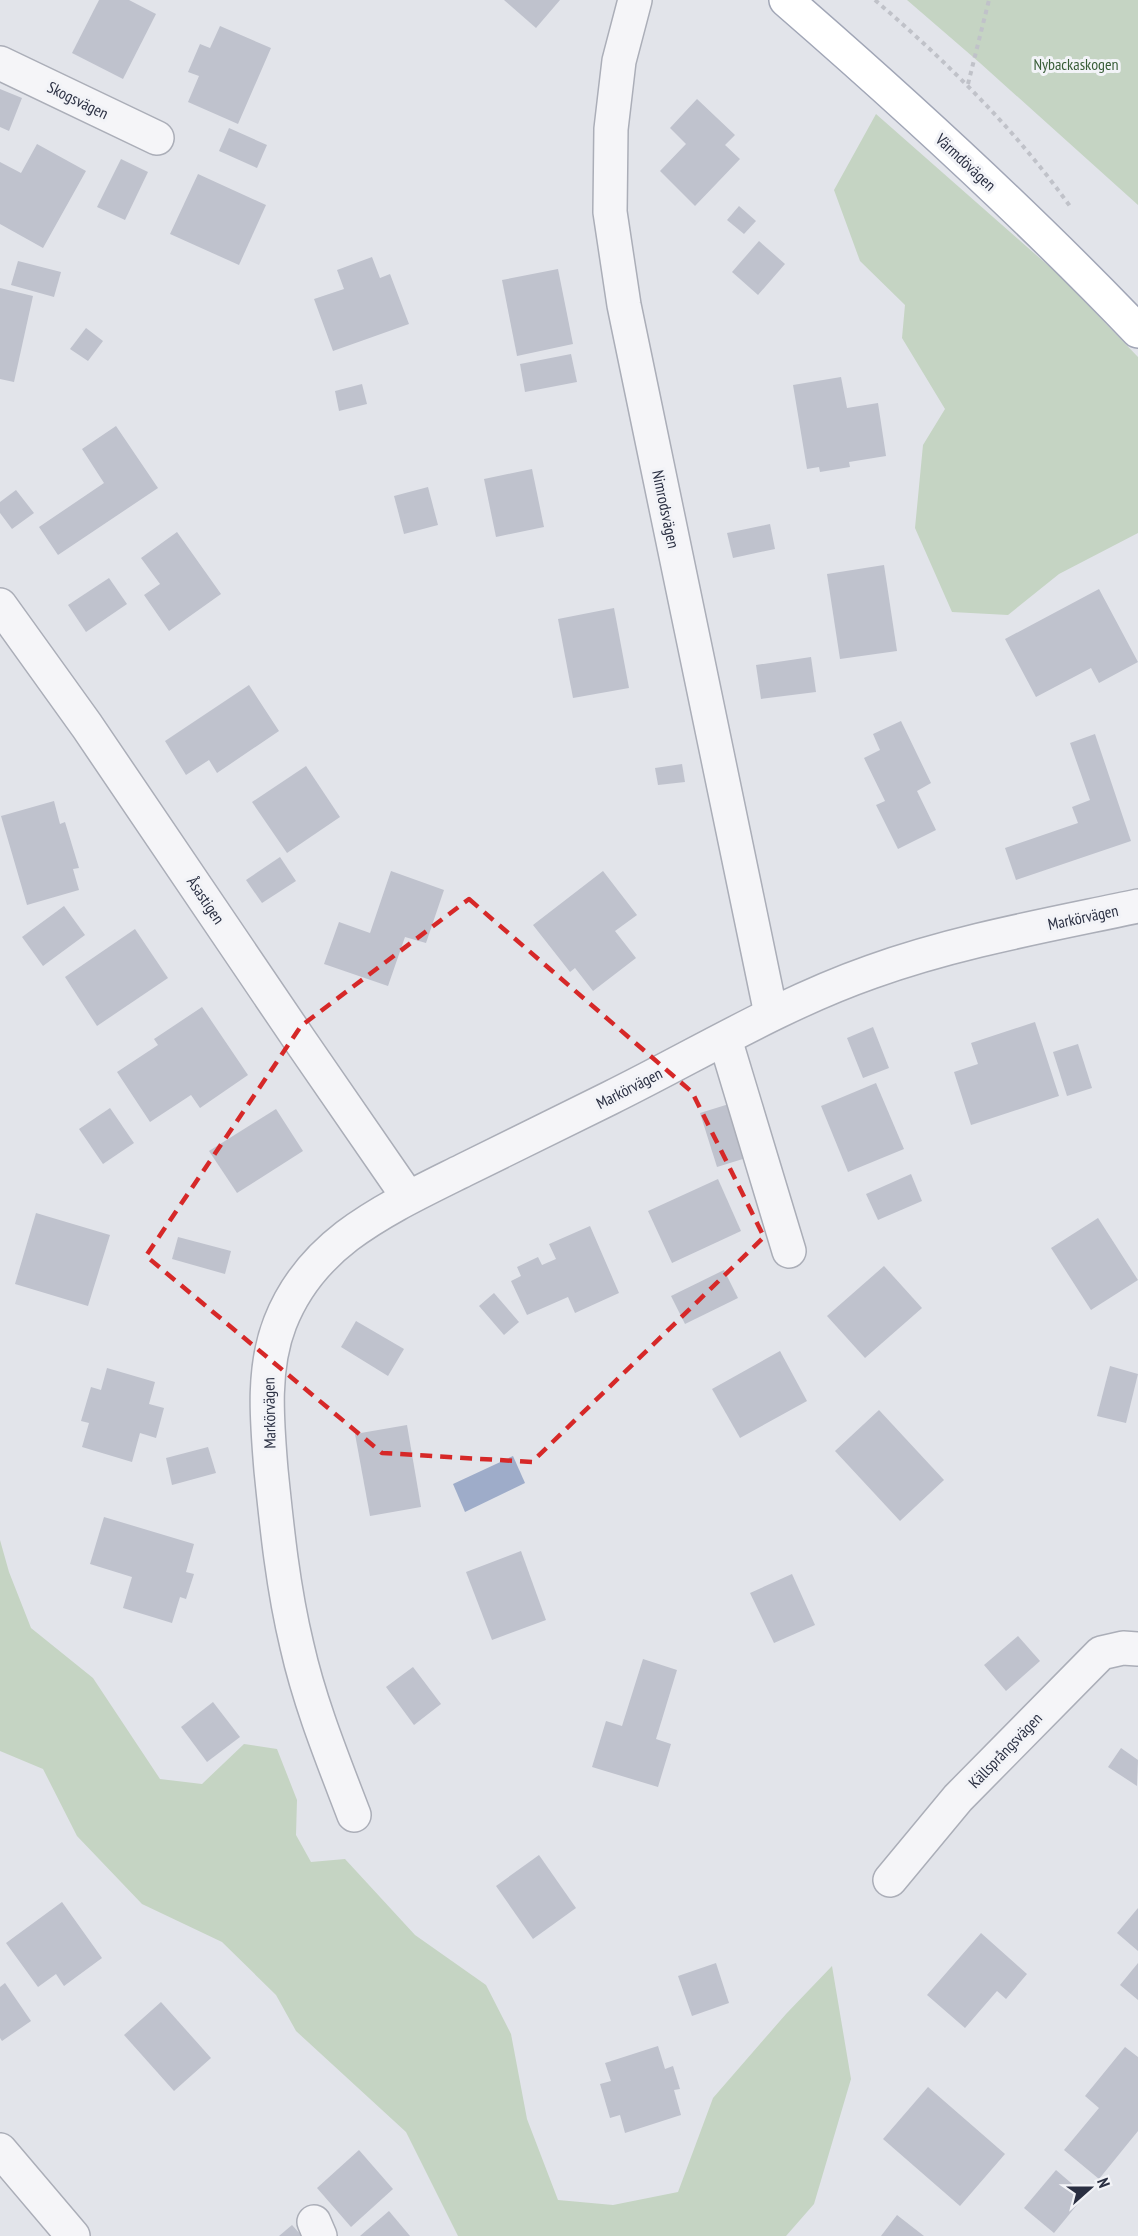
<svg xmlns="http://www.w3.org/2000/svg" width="1138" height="2236" font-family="'PT Sans Narrow',sans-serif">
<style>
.green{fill:#c5d4c3}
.water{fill:#9eacc9}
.building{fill:#bfc2cd}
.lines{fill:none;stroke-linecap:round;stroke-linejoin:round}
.minor-casing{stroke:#abaeb8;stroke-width:36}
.major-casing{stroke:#a1a6b6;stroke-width:36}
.path{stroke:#c0c2c9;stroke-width:4;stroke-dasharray:4.5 4.5;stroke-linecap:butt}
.minor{stroke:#f5f5f8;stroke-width:33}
.major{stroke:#fff;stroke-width:33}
.marked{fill:none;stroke:#d62828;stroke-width:4.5;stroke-dasharray:12 8;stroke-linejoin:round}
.labels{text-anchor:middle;stroke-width:6;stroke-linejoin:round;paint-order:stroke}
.park-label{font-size:16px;fill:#395d38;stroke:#f2f3f7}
.street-label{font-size:16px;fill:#2a2f42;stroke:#f2f3f7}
</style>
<rect width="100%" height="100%" fill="#e2e4ea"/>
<!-- green -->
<g class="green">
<polygon points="907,0 1138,0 1138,205 980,63"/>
<polygon points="876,114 1059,275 1138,357 1138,533 1059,574 1008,615 952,612 915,528 923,445 945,409 902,338 905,305 860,261 834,190"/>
<polygon points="0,1540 9,1572 31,1628 93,1678 160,1779 202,1784 244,1744 277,1749 297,1800 296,1835 311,1862 345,1859 415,1935 486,1985 511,2034 527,2119 558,2200 613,2205 678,2192 713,2098 786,2014 832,1966 851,2079 814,2204 786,2236 458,2236 406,2132 296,2031 276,1995 222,1942 142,1904 77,1836 43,1769 0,1751"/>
</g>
<!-- water -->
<polygon class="water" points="513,1456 525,1483 465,1512 453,1484"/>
<!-- building -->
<g class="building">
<polygon points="99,0 129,0 156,14 123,79 72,53"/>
<polygon points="504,0 560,0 536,28"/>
<polygon points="220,26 271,48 238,124 188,102 199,76 188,72 200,44 210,48"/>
<polygon points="0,89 22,98 9,131 0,127"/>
<polygon points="697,99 735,135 725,145 740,159 695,206 660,171 686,144 670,128"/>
<polygon points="229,128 267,145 257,168 219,151"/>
<polygon points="37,144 86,171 43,248 0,224 0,162 21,173"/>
<polygon points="121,159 148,172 125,220 97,207"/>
<polygon points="198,174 266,205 239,265 170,234"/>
<polygon points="739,206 756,221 744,234 727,220"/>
<polygon points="759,241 785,264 758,295 732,272"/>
<polygon points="372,257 380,278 390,274 409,324 333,351 314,299 344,289 337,270"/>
<polygon points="18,261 61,272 54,297 11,285"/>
<polygon points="558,269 573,344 517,356 502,280"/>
<polygon points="0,288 33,296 14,382 0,379"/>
<polygon points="86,328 103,341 88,361 70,349"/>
<polygon points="571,354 577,382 525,392 520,364"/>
<polygon points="841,377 847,408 878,403 886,456 849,462 850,467 820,472 819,467 807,469 793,385"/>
<polygon points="362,384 367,404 339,411 335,391"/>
<polygon points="116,426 158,488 58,555 39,527 104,483 82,449"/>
<polygon points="532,469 544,527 496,537 484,479"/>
<polygon points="428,487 438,525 404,534 394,496"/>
<polygon points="16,490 34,513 12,529 0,513 0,502"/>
<polygon points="770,524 775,549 733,558 727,533"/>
<polygon points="177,532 221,594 169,631 144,595 160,584 141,558"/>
<polygon points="884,565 897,651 840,659 827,574"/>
<polygon points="109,578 127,604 86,632 68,605"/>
<polygon points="1099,589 1138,662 1099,683 1091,668 1036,697 1005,639"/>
<polygon points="614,608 629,688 573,698 558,619"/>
<polygon points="811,657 816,692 761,699 756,665"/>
<polygon points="249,685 279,731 217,773 209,760 186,775 165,741"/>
<polygon points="901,721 931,783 917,791 936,830 898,849 876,805 885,801 864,758 880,750 873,734"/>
<polygon points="1095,734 1131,841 1016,880 1005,848 1078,823 1072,807 1090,800 1070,743"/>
<polygon points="682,764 685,782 658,785 655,768"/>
<polygon points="306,766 340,817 287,853 252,802"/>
<polygon points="54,801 60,824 65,822 79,868 73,869 79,890 27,905 1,816"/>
<polygon points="280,857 296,881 262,903 246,880"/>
<polygon points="391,871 444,890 426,943 405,937 388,986 324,964 339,922 370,933"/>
<polygon points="603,871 637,915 615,931 636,958 593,991 575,968 570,972 533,925"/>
<polygon points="64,906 85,935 43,966 22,937"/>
<polygon points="135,929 168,978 97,1026 65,977"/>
<polygon points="202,1007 248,1075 200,1108 191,1095 150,1122 117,1072 158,1045 154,1039"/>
<polygon points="1035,1022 1059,1096 971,1125 954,1072 978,1064 971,1043"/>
<polygon points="873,1027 889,1068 863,1078 847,1038"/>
<polygon points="1078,1044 1092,1088 1067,1096 1053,1052"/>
<polygon points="876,1083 904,1149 848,1172 821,1106"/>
<polygon points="729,1104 746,1158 717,1167 700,1113"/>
<polygon points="110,1108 134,1143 103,1164 79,1129"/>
<polygon points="276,1109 303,1151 237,1193 209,1151"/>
<polygon points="911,1174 922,1201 878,1220 866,1194"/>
<polygon points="718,1179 741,1231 672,1263 648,1211"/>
<polygon points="36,1213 110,1235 88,1306 15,1284"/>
<polygon points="1098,1218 1138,1280 1091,1310 1051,1248"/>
<polygon points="590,1226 619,1293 575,1313 568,1297 527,1315 511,1281 521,1276 517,1267 538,1257 542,1265 556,1259 549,1244"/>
<polygon points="178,1237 231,1251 225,1274 172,1259"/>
<polygon points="884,1266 922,1308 865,1358 827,1316"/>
<polygon points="724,1270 738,1298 685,1324 671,1296"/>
<polygon points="494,1293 519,1322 504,1335 479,1306"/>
<polygon points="356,1321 404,1349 388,1376 341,1347"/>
<polygon points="780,1351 807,1401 740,1438 712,1389"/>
<polygon points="1110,1366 1138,1374 1126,1423 1097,1416"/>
<polygon points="107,1368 155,1382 149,1404 164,1408 156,1438 140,1433 132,1462 82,1447 89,1423 81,1421 91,1387 101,1390"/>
<polygon points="879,1410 944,1480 900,1521 835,1451"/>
<polygon points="407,1425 421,1507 370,1516 355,1434"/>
<polygon points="208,1447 216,1473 172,1485 166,1458"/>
<polygon points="104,1517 194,1544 186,1572 194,1574 186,1599 180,1597 172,1623 123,1608 132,1577 90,1564"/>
<polygon points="521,1551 546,1620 492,1640 466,1572"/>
<polygon points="792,1574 815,1625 774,1643 750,1593"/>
<polygon points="1018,1636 1040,1661 1006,1691 984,1665"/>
<polygon points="643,1659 677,1670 656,1739 671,1744 658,1787 592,1767 606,1721 622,1726"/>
<polygon points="413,1667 441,1704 414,1725 386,1687"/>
<polygon points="213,1702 240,1737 207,1762 181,1727"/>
<polygon points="1121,1748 1138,1760 1137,1786 1108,1767"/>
<polygon points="539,1855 576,1908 533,1939 496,1886"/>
<polygon points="62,1902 102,1958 64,1986 56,1974 38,1987 6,1943"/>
<polygon points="1138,1908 1138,1951 1117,1933"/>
<polygon points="981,1933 1027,1974 1006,1999 997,1991 965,2028 927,1995"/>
<polygon points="716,1963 729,2003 692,2016 678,1976"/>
<polygon points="1138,1963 1138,2000 1120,1985"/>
<polygon points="5,1983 31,2021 2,2041 0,2038 0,1987"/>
<polygon points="161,2002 211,2058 174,2091 124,2035"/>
<polygon points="658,2046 665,2069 673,2066 680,2089 674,2090 681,2115 625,2133 620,2115 610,2118 600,2084 611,2081 605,2063"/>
<polygon points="1125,2047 1138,2057 1138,2131 1099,2179 1064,2150 1099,2108 1085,2096"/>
<polygon points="928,2087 1005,2154 960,2206 883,2139"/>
<polygon points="359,2150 393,2189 351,2227 317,2188"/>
<polygon points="1056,2170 1085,2195 1054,2233 1024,2208"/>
<polygon points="389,2211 410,2236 360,2236"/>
<polygon points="897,2215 924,2236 881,2236"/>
<polygon points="292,2225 302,2236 279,2236"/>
</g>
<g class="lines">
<defs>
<g id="minor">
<polyline points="635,0 619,61 611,129 610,212 624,305 771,1014"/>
<polyline points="0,63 157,138"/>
<polyline points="0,605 87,726 299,1039 408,1197"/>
<polyline points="725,1039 789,1251"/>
<path d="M354 1815C333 1760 310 1704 297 1646 283 1588 277 1529 271 1470 267 1421 262 1369 280 1323 294 1287 317 1259 347 1236 383 1209 424 1190 464 1170 512 1146 561 1122 610 1098 697 1055 780 1004 871 972 957 941 1049 925 1138 906"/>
<polyline points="890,1880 958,1798 1101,1653 1123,1648 1138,1649"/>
<polyline points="0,2150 73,2236"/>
<polyline points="314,2222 320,2236"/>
</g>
<path id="major" d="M786 0C908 106 1027 215 1138 331"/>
</defs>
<!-- minor casing -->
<use href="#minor" class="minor-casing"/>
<!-- major casing -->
<use href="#major" class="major-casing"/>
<!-- path -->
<g class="path">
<path d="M875 0C949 64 1015 129 1072 209"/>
<polyline points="968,84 989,0"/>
</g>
<!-- minor -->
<use href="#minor" class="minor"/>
<!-- major -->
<use href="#major" class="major"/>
</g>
<!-- marked area -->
<path class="marked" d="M469 899 692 1092 764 1237 532 1462 382 1453 146 1256 301 1026Z"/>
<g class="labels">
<!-- park labels -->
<g class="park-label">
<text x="1076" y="70">Nybackaskogen</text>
</g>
<!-- street labels -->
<g class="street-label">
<text transform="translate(78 100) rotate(26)" y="6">Skogsvägen</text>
<text transform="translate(966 162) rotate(43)" y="6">Värmdövägen</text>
<text transform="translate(666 509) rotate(78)" y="6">Nimrodsvägen</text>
<text transform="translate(206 900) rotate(56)" y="6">Åsastigen</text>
<text transform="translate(1083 917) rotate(-12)" y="6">Markörvägen</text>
<text transform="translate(629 1088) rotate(-27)" y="6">Markörvägen</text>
<text transform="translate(269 1413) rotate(-91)" y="6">Markörvägen</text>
<text transform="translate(1005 1750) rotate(-46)" y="6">Källsprångsvägen</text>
</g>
</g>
<!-- north arrow -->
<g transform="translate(1090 2188) rotate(69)" stroke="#f2f3f7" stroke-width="4.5" paint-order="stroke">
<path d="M0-4.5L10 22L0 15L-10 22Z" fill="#2a2f42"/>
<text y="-9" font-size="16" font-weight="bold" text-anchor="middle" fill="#2a2f42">N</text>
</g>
</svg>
